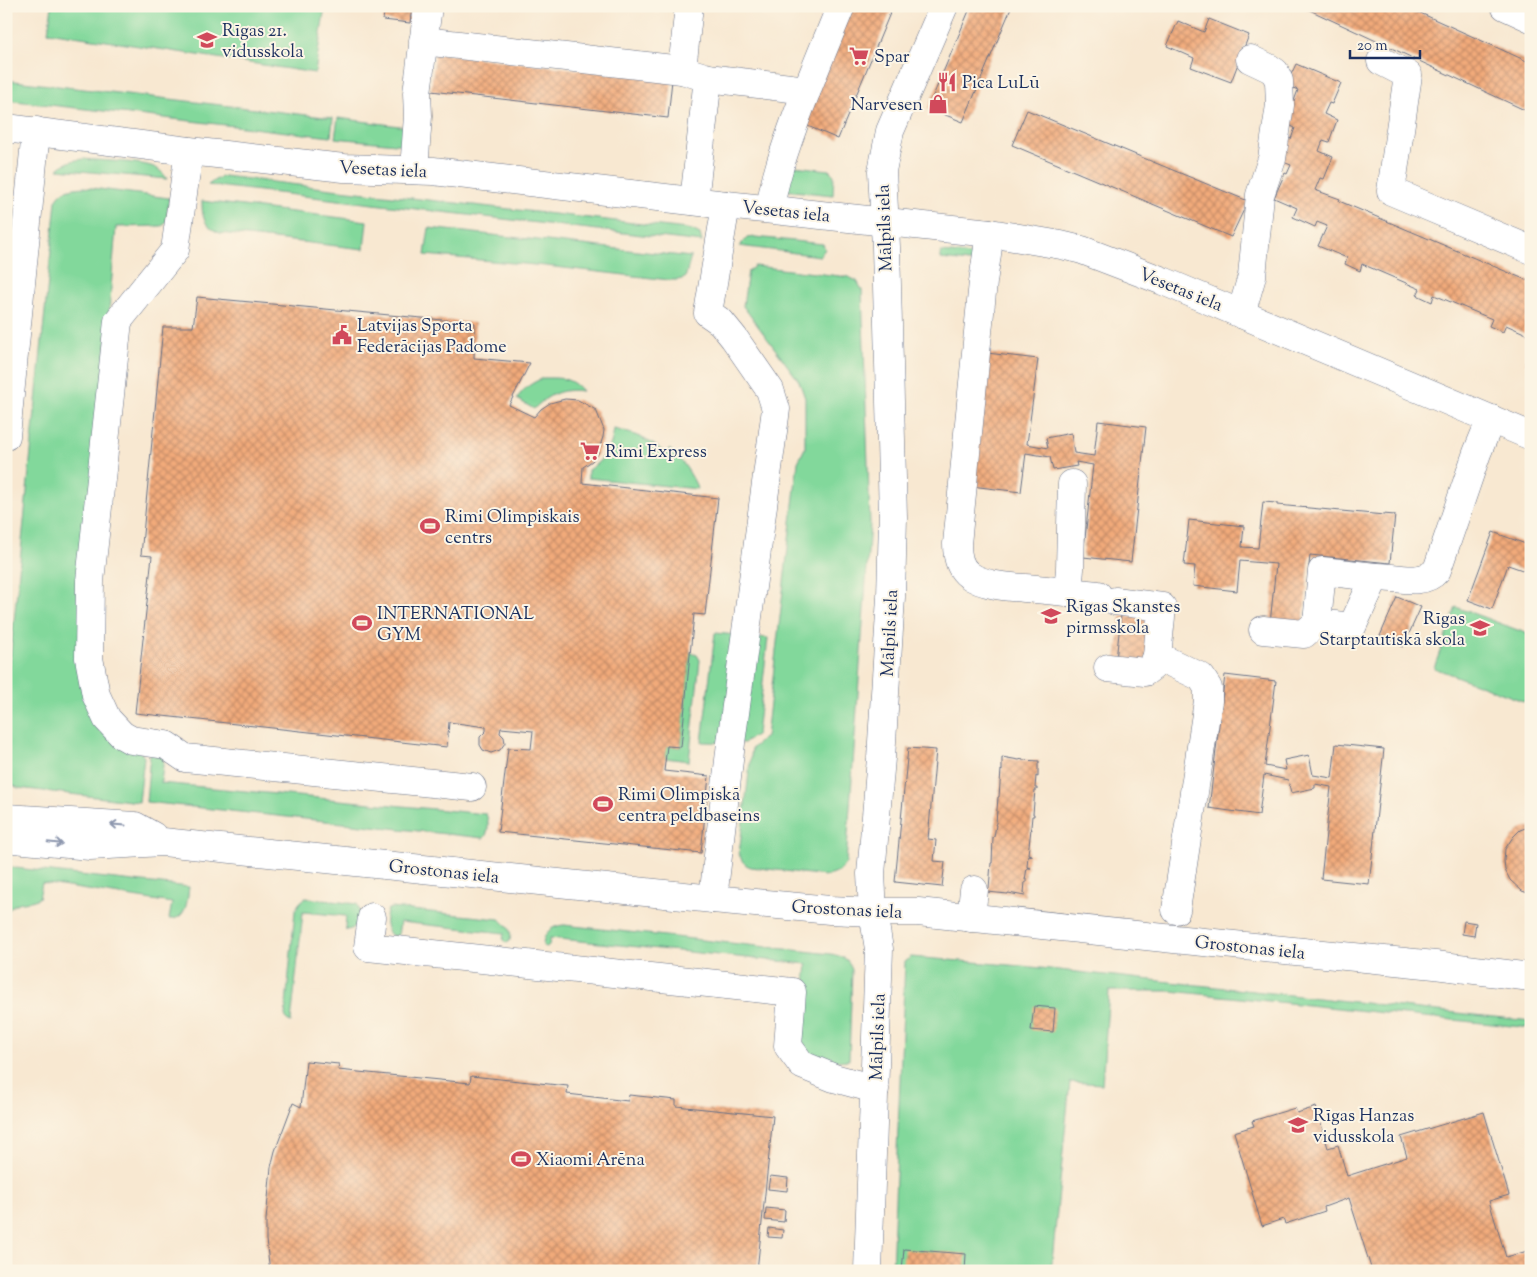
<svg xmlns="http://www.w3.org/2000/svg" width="1537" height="1277" font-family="'Sorts Mill Goudy',serif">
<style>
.green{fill:#82d89b;stroke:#4e847c}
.building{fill:url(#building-cross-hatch)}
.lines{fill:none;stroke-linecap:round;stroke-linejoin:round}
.minor-casing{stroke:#687086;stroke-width:29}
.minor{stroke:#fff;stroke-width:28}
.oneway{stroke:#8d97ae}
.labels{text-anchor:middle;stroke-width:4;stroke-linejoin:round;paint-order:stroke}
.poi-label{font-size:18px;fill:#1b2f5e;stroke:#fcf5e5;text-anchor:start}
.street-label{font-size:18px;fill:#1b2f5e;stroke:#fcf5e5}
</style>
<defs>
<pattern id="building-cross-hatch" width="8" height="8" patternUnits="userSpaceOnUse" patternTransform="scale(1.25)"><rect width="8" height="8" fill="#f2aa7a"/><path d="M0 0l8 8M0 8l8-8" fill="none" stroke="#c38b67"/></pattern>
</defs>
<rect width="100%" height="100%" fill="#fcf5e5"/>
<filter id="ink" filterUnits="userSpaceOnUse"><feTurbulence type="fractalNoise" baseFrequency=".02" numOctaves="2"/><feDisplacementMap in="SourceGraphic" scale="10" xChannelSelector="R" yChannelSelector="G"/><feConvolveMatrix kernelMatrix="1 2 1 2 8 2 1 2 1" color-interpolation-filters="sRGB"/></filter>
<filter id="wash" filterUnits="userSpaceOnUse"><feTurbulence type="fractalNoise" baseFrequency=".0096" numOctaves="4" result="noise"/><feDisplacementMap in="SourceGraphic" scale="20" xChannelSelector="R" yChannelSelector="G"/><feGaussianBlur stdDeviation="1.12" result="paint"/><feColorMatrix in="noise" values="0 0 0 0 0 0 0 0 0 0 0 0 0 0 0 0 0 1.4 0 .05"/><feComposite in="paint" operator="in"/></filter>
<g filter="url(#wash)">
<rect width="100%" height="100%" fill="#f8e8d1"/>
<!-- green -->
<g class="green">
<polygon points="52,6 325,6 315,73 48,32"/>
<polygon points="6,80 333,118 331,137 6,100"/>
<polygon points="338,118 407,127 406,145 335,138"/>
<path d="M84 159C101 161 143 161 156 168 161 171 164 174 167 179L58 169C66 162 73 160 84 159Z"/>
<polygon points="787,165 829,170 834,175 833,195 783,190"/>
<polygon points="224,176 331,189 687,229 692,230 700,234 702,242 208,185 215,180"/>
<path d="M84 187 169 198 166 223 162 226 116 227 80 667 144 757 139 802 18 788 9 783 6 779V701L56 201C61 189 72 188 84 187Z"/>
<path d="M202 201 367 221 364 249 220 233C204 227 202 217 202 201Z"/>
<polygon points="429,228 691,257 685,278 678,280 669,280 546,266 425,255"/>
<polygon points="755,237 823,244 825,249 820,256 739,246 747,238"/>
<polygon points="941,252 979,256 978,263 941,259"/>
<path d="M755 266 848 277 857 281 862 290 870 524 846 863C840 871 836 874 826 876L751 867C744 865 742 861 739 854L752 748 766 737 798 462 805 448V398L799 381 743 306 748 271Z"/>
<path d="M543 378C561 378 570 377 582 391 562 388 547 395 534 409L517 399C523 388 532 383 543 378Z"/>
<path d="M614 429C635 434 648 439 665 453L669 449C683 460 691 474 698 489L588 478V470C604 460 612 448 614 429Z"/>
<polygon points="1456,607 1531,635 1531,704 1434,668"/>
<polygon points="715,633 768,638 757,734 744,743 702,742"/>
<polygon points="690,652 697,655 700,660 689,761 665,758 667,746 681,747"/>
<path d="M150 754 164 757 161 783 486 814C489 820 489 833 484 838L146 802Z"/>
<path d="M6 867 189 887C187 901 187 920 169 919L172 903 42 883 39 898C26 905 16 897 6 914Z"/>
<path d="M306 898 357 904C362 914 361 929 346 930L345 927 346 916 303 912 291 1022 287 1020 285 1015 295 911C297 906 300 901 306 898Z"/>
<path d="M392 908 499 919C507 924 514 933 509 942L506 943 503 940 504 933 400 922 398 935 395 936 391 935C384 927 385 919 388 909Z"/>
<path d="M564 925 831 954C843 957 848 957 852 970L849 1060C826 1062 807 1062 800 1035L807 964 550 938 549 945 547 947 543 946C543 933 551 926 564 925Z"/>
<polygon points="911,957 1022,966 1531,1021 1531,1028 1171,991 1109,991 1102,1084 1070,1082 1051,1271 892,1271 905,962"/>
</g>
<g id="blocks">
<!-- building -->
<g class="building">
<polygon points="385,6 412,6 410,23 383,20"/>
<polygon points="852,6 893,6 838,139 803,124"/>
<polygon points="971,6 1012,6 963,122 928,108"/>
<polygon points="1301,6 1405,6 1531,63 1531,113"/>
<polygon points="1209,19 1249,35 1231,82 1191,67 1194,58 1167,46 1178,21 1204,32"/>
<polygon points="435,53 672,80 668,118 431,91"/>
<polygon points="1296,64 1341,83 1332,104 1329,103 1324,114 1337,120 1329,142 1323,140 1319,151 1333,157 1324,179 1320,178 1315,190 1340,199 1339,201 1531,282 1531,336 1506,325 1503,332 1489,326 1492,319 1434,295 1432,302 1417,295 1420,289 1362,264 1360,271 1345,264 1347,258 1318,246 1327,226 1317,222 1315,227 1293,217 1297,208 1274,198 1285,173 1287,174 1291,165 1278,160 1288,138 1291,139 1295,128 1283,122 1292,100 1294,101 1298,90 1286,85"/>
<polygon points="1027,110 1248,201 1231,237 1012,145"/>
<polygon points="197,297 475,323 474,358 530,363 509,405 534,417 541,409 550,403 565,399 578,400 596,410 604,430 603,437 597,455 592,461 583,467 582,483 718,498 705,615 694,614 681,747 667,746 664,771 709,776 701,853 498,832 508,748 531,749 533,731 501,728 500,733 504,737 505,743 500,750 491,753 483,750 480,745 480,737 486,731 486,727 449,722 447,747 135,713 152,556 141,555 163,327 193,327"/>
<polygon points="1531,350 1531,366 1525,363"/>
<polygon points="987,353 1038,359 1027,444 1048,448 1046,438 1071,433 1074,453 1094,456 1098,421 1146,427 1131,562 1083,557 1093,465 1076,462 1077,466 1053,470 1050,457 1026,453 1021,492 971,486"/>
<polygon points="1263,502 1277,503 1277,505 1384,515 1383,514 1395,515 1390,563 1310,555 1303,627 1270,624 1276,564 1240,561 1237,591 1193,586 1195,566 1184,565 1189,520 1244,526 1242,547 1258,548"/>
<polygon points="1493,532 1531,546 1531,573 1508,565 1492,609 1468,600"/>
<polygon points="1397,597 1421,607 1403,647 1380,636"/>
<polygon points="1121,615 1151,618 1146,663 1116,660"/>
<polygon points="1225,675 1276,681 1265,766 1286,770 1284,760 1309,755 1313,775 1332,778 1336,744 1384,749 1369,884 1321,879 1331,787 1315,784 1315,788 1291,793 1288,780 1264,775 1259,815 1209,808"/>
<polygon points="908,748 936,750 928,839 936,840 934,861 945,862 942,887 895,882"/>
<polygon points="1002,757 1019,760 1022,759 1022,760 1039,761 1039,763 1038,763 1038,777 1036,776 1035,788 1037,788 1037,790 1035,790 1033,814 1034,814 1034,816 1032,816 1031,827 1032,830 1031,829 1028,854 1032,855 1032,856 1028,855 1027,867 1031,868 1027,868 1025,880 1027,880 1027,882 1025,882 1024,893 1025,893 1025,896 1008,893 1008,894 987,892 988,889 989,889 991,863 992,863 993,837 994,837 996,825 995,825 996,823 998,797 999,797 1001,770 1002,771"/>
<polygon points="1531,826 1531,894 1522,891 1510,880 1505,870 1504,860 1505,849 1513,837 1520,830"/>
<polygon points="1464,921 1476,923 1474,936 1462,934"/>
<polygon points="1034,1006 1055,1008 1053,1032 1031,1030"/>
<polygon points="306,1061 339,1064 338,1070 470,1083 471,1076 568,1086 567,1094 628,1101 629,1095 676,1100 676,1106 773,1116 757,1271 270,1271 266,1240 266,1220 271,1167 275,1151 293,1103 301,1107"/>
<polygon points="1316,1107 1328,1148 1338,1145 1347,1176 1407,1157 1401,1137 1484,1112 1509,1195 1489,1201 1506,1257 1531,1250 1531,1271 1372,1271 1349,1198 1324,1207 1325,1211 1285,1224 1283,1219 1262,1226 1234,1132 1254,1126 1252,1121 1295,1108 1297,1113"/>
<polygon points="770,1176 788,1178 787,1191 768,1189"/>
<polygon points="766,1208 785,1210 784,1222 765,1220"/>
<polygon points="769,1228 783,1230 782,1238 768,1237"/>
<polygon points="904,1249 966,1254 965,1271 902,1271"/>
</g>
</g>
</g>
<g filter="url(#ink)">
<use href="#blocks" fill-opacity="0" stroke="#687086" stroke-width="1"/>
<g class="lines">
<defs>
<g id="minor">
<polyline points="1505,6 1531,18"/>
<polyline points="423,41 682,70 708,78 807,90"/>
<polyline points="1381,61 1408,75 1391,191 1531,250"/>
<polyline points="682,70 689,6"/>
<polyline points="6,128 189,151 344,168 433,171 726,205 990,233 1061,245 1082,250 1163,281 1531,436"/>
<polyline points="189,151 175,250 118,321 90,581 89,658 96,695 107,719 122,735 131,740 166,745 185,758 472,787"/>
<polyline points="414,170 418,116 417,93 428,6"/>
<polyline points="694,201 708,78"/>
<path d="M770 209C774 180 784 152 794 124 808 85 825 45 841 6"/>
<path d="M990 233 983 282 957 544C957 555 959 568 969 575 985 587 1016 587 1036 589 1057 591 1077 593 1098 595"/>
<polyline points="1241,314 1252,276 1260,195 1272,159 1280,105 1279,81 1275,72 1269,68 1250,59"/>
<polyline points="6,436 36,131"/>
<polygon points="1322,571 1375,577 1352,627 1317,623"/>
<path d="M1375 577C1394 576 1423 587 1437 570L1477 453 1491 419"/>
<polyline points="1068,592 1070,569 1072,484"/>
<polyline points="1263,630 1304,634 1317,623"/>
<polyline points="1157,656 1201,677 1208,688 1208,701 1176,910"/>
<polyline points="1108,668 1145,672 1153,666 1157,656 1162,607 1115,601"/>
<polyline points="6,818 135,826 153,836"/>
<polyline points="6,840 14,839 90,846 163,842 713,899 830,910 873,912 918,912 1174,939 1435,965 1531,977"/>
<polyline points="713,899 731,743 776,409 770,390 734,338 721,322 708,313 726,205"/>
<polyline points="372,917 368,947 792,992 788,1046 802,1065 834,1078 875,1089"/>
<polyline points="971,918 974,890"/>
<polyline points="868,1271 879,949 873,912 871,874 881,758 891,597 893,517 886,247 882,171 890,131 944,6"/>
</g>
</defs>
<!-- minor casing -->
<use href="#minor" class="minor-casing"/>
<!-- minor -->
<use href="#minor" class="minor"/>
</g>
<!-- one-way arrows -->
<defs><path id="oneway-shaft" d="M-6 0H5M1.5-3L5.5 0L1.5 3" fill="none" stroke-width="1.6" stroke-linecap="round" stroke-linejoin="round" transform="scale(1.25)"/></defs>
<g class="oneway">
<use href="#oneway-shaft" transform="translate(118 825) rotate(-176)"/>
<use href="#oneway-shaft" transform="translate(55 843) rotate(6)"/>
</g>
</g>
<!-- icons -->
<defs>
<symbol id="school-bare" viewBox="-9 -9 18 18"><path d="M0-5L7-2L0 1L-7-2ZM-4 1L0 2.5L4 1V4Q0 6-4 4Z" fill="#d1495b" stroke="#fcf5e5" stroke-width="2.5" paint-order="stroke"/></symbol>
<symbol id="supermarket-bare" viewBox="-9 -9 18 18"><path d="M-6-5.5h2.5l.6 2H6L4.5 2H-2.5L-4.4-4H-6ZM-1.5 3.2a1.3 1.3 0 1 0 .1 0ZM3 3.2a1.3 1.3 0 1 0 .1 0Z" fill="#d1495b" stroke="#fcf5e5" stroke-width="2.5" paint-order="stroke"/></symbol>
<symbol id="restaurant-bare" viewBox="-9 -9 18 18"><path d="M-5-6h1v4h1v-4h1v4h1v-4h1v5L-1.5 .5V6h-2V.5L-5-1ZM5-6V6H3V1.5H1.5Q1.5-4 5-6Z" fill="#d1495b" stroke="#fcf5e5" stroke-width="2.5" paint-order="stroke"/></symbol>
<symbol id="shop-bare" viewBox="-9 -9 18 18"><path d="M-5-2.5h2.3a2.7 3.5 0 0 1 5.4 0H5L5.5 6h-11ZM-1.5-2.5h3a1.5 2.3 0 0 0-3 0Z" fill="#d1495b" stroke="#fcf5e5" stroke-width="2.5" paint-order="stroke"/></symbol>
<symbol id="civic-bare" viewBox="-9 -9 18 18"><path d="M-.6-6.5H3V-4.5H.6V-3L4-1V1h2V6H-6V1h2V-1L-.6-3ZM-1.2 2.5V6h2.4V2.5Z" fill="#d1495b" stroke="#fcf5e5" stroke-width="2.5" paint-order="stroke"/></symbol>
<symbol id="stadium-bare" viewBox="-9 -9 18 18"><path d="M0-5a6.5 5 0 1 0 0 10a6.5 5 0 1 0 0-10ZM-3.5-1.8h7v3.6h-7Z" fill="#d1495b" stroke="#fcf5e5" stroke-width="2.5" paint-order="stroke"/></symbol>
</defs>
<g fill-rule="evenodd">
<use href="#school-bare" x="193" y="26" width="28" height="28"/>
<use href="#supermarket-bare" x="845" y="42" width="28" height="28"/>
<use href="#restaurant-bare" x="933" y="68" width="28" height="28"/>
<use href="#shop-bare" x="924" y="90" width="28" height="28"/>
<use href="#civic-bare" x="328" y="321" width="28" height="28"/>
<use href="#supermarket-bare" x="576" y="437" width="28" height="28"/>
<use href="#stadium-bare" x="416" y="512" width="28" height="28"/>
<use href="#school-bare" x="1037" y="602" width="28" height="28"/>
<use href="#stadium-bare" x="348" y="609" width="28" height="28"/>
<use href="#school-bare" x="1466" y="614" width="28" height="28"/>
<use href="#stadium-bare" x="589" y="790" width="28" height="28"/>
<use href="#school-bare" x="1284" y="1111" width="28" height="28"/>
<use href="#stadium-bare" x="507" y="1145" width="28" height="28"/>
</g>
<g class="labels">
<!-- poi labels -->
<g class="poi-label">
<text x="222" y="36">Rīgas 21.<tspan x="222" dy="21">vidusskola</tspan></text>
<text x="874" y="62">Spar</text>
<text x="962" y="88">Pica LuLū</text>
<text x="923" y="110" text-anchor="end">Narvesen</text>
<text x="357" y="331">Latvijas Sporta<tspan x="357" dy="21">Federācijas Padome</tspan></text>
<text x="605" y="457">Rimi Express</text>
<text x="445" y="522">Rimi Olimpiskais<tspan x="445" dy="21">centrs</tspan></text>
<text x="1066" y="612">Rīgas Skanstes<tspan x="1066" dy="21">pirmsskola</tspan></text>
<text x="377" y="619">INTERNATIONAL<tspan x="377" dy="21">GYM</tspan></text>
<text x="1465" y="624" text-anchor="end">Rīgas<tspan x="1465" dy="21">Starptautiskā skola</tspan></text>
<text x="618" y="800">Rimi Olimpiskā<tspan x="618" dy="21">centra peldbaseins</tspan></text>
<text x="1313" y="1121">Rīgas Hanzas<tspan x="1313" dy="21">vidusskola</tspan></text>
<text x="536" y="1165">Xiaomi Arēna</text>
</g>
<!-- street labels -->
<g class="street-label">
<text transform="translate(383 169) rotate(3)" y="6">Vesetas iela</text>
<text transform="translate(786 211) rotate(6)" y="6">Vesetas iela</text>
<text transform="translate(884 228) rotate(-92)" y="6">Mālpils iela</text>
<text transform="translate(1181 289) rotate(22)" y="6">Vesetas iela</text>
<text transform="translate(889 633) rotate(-87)" y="6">Mālpils iela</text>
<text transform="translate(444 871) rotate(6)" y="6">Grostonas iela</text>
<text transform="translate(847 909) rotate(3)" y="6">Grostonas iela</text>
<text transform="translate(1250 947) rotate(6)" y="6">Grostonas iela</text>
<text transform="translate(877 1037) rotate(-88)" y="6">Mālpils iela</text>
</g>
</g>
<!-- margin -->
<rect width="1537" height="1277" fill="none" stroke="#fcf5e5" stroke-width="25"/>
<!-- scale -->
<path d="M1350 50v8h70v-8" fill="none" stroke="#1b2f5e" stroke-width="2.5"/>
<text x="1357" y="50" font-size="15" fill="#1b2f5e" stroke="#fcf5e5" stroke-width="4" paint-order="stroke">20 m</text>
</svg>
